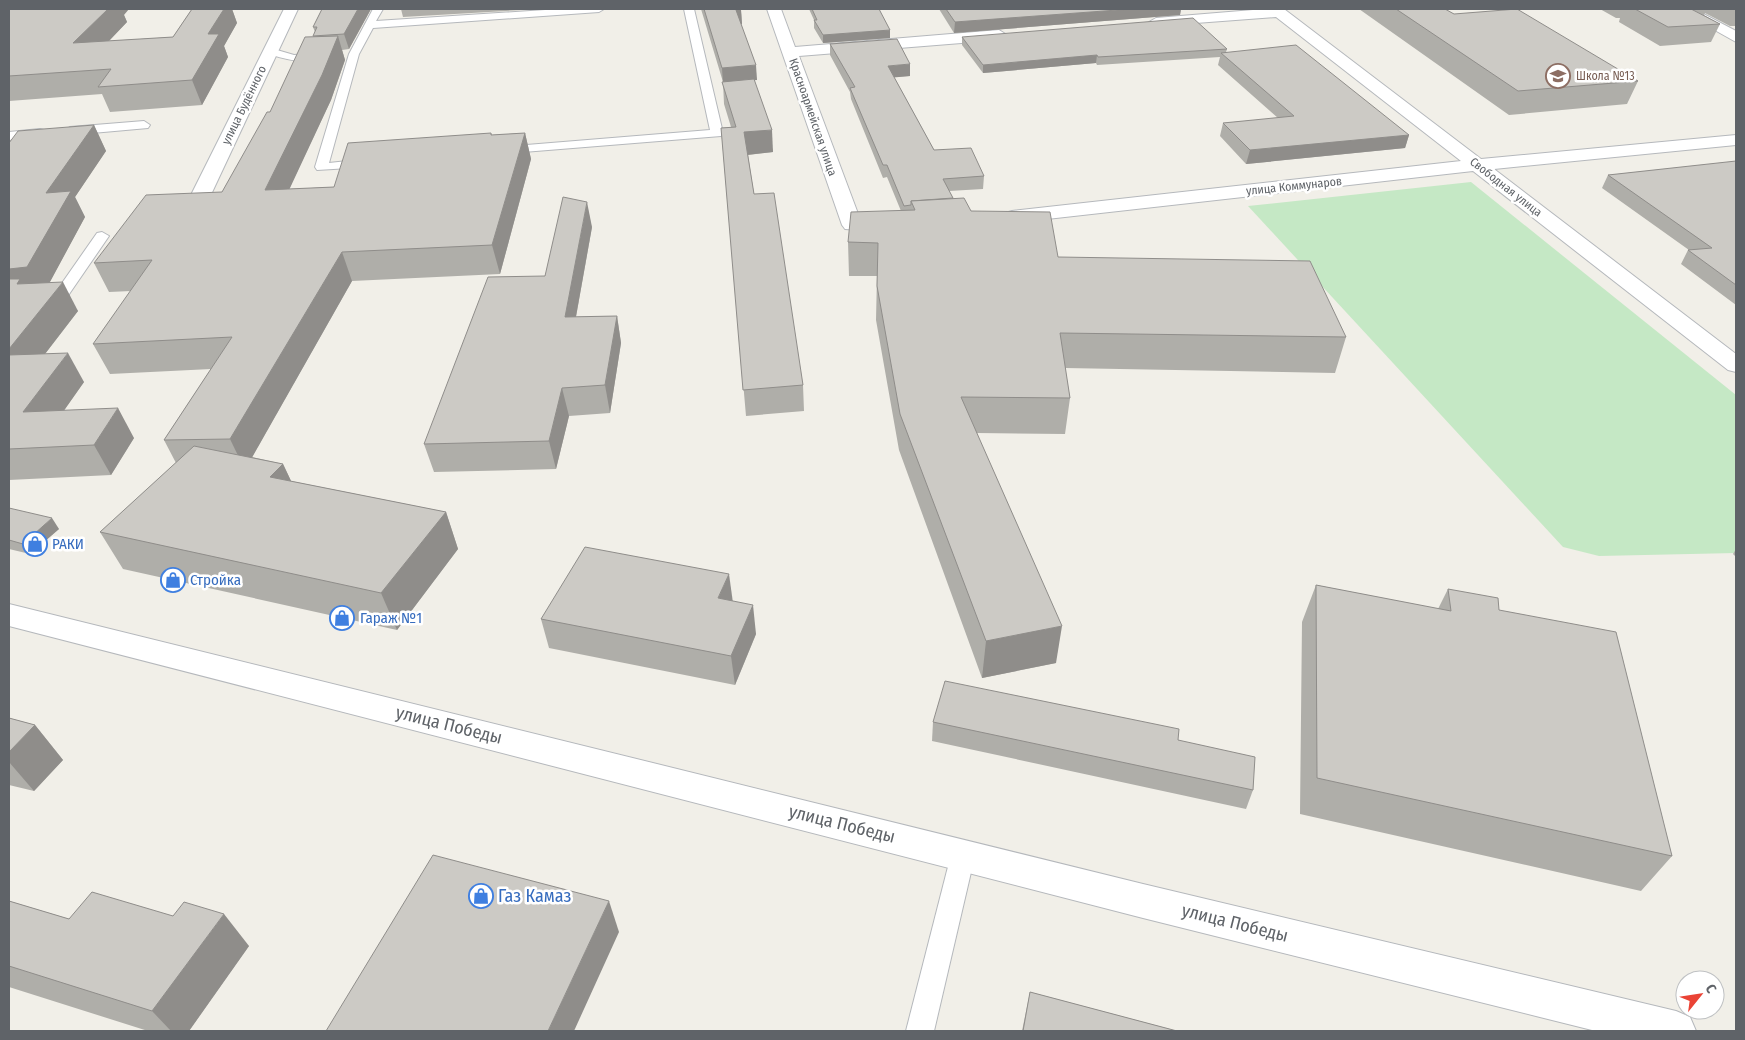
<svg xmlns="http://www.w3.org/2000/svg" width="1745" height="1040" font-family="'Fira Sans Condensed',sans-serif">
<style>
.green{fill:#c5e8c5}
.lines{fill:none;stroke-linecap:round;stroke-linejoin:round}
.service-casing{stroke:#b5b8bc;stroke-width:2}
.minor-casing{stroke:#b5b8bc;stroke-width:2}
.tertiary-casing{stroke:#b5b8bc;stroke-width:2}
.service{fill:#fff;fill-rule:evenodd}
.minor{fill:#fff;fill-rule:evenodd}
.tertiary{fill:#fff;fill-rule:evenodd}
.wall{fill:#afaea9}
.shaded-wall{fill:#8f8d8a}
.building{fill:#cccac5;stroke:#8f8d8a}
.labels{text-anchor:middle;stroke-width:5;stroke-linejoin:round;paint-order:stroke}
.far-education-label{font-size:12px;fill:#785e54;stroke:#fff;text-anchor:start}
.far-street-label{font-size:12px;fill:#5f6368;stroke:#fff}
.shop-label{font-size:15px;fill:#366cbe;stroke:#fff;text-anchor:start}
.near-street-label{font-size:18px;fill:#5f6368;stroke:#fff}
.near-shop-label{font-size:18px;fill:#366cbe;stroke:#fff;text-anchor:start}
</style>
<rect width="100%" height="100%" fill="#f1efe8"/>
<!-- green -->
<polygon class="green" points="1471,182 1736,395 1736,553 1599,556 1563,547 1248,206"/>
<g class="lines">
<defs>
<g id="service">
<polygon points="373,9 383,9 376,21 560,9 604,9 599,12 373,28 359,54 329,163 366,159 372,163 366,167 317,170 315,167 349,54"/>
<polygon points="684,9 694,9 723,133 721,136 499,154 497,151 503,147 710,130"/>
<path d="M270 48 294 55 321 53 326 56C313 68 281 58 266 53L265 51Z"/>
<polygon points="144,121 150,125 148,128 70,135 64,131 70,127"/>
<polygon points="40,129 44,130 46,133 44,136 9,140 9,132"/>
<polygon points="102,232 109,236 63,303 9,307 9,299 53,296 97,233"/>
<polygon points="963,844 972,847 975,855 934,1031 906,1031 951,855 954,847"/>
</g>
<g id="minor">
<polygon points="284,9 298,9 208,201 205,205 191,205 188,201"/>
<polygon points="767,9 781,9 795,47 999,30 1007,35 999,40 799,56 860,219 892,222 895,226 892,230 885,232 845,229 842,225"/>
<polygon points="1265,9 1284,9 1481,159 1736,135 1736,145 1494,169 1736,354 1736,372 1728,370 1473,171 1012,223 1005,221 1002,217 1005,213 1012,211 1461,161 1276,17 1156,26 1149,22 1156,18"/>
<polygon points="1677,9 1694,9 1736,31 1736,42"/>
</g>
<polygon id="tertiary" points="9,604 1143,884 1676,1011 1690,1017 1696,1031 1596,1031 1143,918 9,626"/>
</defs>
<!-- service casing -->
<use href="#service" class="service-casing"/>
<!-- minor casing -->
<use href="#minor" class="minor-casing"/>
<!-- tertiary casing -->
<use href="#tertiary" class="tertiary-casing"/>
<!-- service -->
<use href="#service" class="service"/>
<!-- minor -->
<use href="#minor" class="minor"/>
<!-- tertiary -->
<use href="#tertiary" class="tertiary"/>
</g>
<!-- wall -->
<g class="wall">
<polygon points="9,9 124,15 127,22 109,41 173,37 192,9 232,9 237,23 224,46 228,57 202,105 110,112 102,94 9,101"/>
<polygon points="322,9 371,9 349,49 342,50 345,60 331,100 289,189 334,187 491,133 492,135 525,133 531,159 500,274 352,281 252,457 283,464 291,481 446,512 458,549 397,630 123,569 100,532 176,463 164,440 211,369 110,374 93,344 131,291 109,292 94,263 222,192 270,112 313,37 315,32 313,27"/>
<polygon points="401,9 538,9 403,17"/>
<polygon points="701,9 741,9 741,10 742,24 741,24 757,80 754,80 773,152 748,155 754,194 803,385 804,411 746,416 721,128 731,127 724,104 723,82"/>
<polygon points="809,9 879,9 890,38 823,43 814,28 814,20"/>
<polygon points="939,9 1181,9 1180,15 954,33"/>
<polygon points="1359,9 1445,9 1454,14 1638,81 1627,104 1509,115"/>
<polygon points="1600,9 1736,9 1736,26 1730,26 1705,13 1704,15 1720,24 1711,42 1660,46 1619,22 1620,18 1616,18"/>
<polygon points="962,37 1227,49 1226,52 1409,135 1405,148 1246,164 1220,136 1223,123 1278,118 1218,65 1220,57 1097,65 1096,63 983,73 962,45"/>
<polygon points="830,44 910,76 894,77 934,150 984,176 983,189 949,191 953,198 971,211 1058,257 1346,337 1335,373 1065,368 1070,398 1065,434 977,433 1056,663 982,678 899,450 876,320 877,276 849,276 848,242 901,211 887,177 883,178 851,99 850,92 830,55"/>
<polygon points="94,125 106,151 75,197 85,217 49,283 78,311 45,354 84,382 64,410 134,438 111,475 9,480 9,143"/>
<polygon points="1736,162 1736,305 1681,264 1688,250 1689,250 1602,188 1608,175"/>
<polygon points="592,227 576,317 617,316 621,343 610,413 569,416 556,469 434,472 424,444 545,276"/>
<polygon points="9,508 59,529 30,554 9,549"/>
<polygon points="1736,549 1736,557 1733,554"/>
<polygon points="1316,585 1438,609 1448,589 1499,610 1672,856 1641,891 1300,814 1302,622"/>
<polygon points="733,601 756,634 735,685 549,648 541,619"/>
<polygon points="9,718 35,725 63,760 34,791 9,785"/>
<polygon points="933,722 1178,740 1253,790 1246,809 932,741"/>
<polygon points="9,901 69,919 249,946 189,1031 148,1031 9,987"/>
<polygon points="1030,992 1177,1031 1022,1031"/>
</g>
<!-- shaded-wall -->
<g class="shaded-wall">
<polygon points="108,9 129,9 124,15 127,22 84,67 73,43"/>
<polygon points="224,9 232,9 237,23 224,46 228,57 202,105 192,80 208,34"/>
<polygon points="358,9 371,9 349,49 344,34"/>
<polygon points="1131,9 1181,9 1180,15 954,33 955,22"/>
<polygon points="736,10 741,10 742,24 737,25"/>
<polygon points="890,30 890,38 823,43 823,35"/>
<polygon points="338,36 345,60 331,100 276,218 265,190"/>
<polygon points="1097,55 1096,63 983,73 983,65"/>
<polygon points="910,64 910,76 888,78 888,66"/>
<polygon points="756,65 757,80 723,83 722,68"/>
<polygon points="94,125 106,151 75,197 85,217 43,295 9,299 9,269 46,193"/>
<polygon points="772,130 773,152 746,155 744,132"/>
<polygon points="525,133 531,159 500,274 492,245"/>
<polygon points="1409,135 1405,148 1246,164 1250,150"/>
<polygon points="587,202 592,227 571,344 565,317"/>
<polygon points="342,252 352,281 245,470 230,439"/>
<polygon points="63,282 78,311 21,385 9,364 9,349"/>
<polygon points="617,316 621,343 610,413 605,385"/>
<polygon points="68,353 84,382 42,442 23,412"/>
<polygon points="562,388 569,416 556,469 549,441"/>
<polygon points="118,408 134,438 111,475 94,445"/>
<polygon points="283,464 300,500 270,477"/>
<polygon points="446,512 458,549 397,630 381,593"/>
<polygon points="52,518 59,529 30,554 23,544"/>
<polygon points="729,574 733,603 718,598"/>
<polygon points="753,605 756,634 735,685 731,656"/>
<polygon points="1062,626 1056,663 982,678 986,641"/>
<polygon points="35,725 63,760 34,791 9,762 9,752"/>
<polygon points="609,901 619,932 574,1031 548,1031"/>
<polygon points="224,914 249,946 189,1031 171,1031 152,1011"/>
</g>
<!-- building -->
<g class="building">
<polygon points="9,9 108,9 73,43 173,37 192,9 224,9 208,34 219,34 192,80 98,87 111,69 9,76"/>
<polygon points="322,9 358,9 344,34 313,36 317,27 313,27"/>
<polygon points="704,9 741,9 741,10 736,10 756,65 722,68"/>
<polygon points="812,9 879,9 890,30 823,35 814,20 817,20"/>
<polygon points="946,9 1131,9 955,22"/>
<polygon points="1396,9 1445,9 1454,14 1517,9 1638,81 1518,91"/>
<polygon points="1635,9 1691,9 1720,24 1668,27"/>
<polygon points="1193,18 1227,49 1098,57 1097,55 983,65 962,37"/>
<polygon points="338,36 322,75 265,190 334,187 348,143 491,133 491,135 525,133 492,245 342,252 230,439 164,440 232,337 93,344 152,260 94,263 146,195 222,192 267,112 270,112 305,37"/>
<polygon points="897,39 910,64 888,66 934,150 971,148 984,176 943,179 953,198 911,201 911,205 904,206 887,165 883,165 850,88 855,87 830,44"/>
<polygon points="1296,45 1409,135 1250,150 1223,123 1294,116 1221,53"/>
<polygon points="754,79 772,130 744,132 754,194 774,193 803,385 743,390 721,128 736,127 722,82"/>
<polygon points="94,125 46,193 71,191 27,267 9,269 9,143 18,131"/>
<polygon points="1736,161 1736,285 1688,250 1712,248 1608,175"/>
<polygon points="563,197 587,202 565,317 617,316 605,385 562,388 549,441 424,444 488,277 545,276"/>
<polygon points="964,198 971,211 1050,212 1058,257 1310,261 1346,337 1060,333 1070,398 961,397 1062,626 986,641 900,414 877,286 878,243 848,242 851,212 915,210 911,201"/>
<polygon points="9,279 20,279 17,284 63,282 9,349"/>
<polygon points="68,353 23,412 118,408 94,445 9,449 9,355"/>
<polygon points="194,446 283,464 270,477 446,512 381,593 100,532"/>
<polygon points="9,508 52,518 23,544 9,540"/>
<polygon points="585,547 729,574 718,598 753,605 731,656 541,619"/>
<polygon points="1316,585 1451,611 1448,589 1498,598 1499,610 1616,632 1672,856 1317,778"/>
<polygon points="945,681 1179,729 1178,740 1255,757 1253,790 933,722"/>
<polygon points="9,718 35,725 9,752"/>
<polygon points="433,855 609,901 548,1031 326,1031"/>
<polygon points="92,892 173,916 184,902 224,914 152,1011 9,966 9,901 69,919"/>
<polygon points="1030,992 1177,1031 1023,1031"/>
</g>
<!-- icons -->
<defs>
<symbol id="school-ring" viewBox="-11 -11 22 22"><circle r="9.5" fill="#fff" stroke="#8d6e63" stroke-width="1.5"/><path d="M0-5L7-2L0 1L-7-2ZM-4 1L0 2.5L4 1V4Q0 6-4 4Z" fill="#8d6e63"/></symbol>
<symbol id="shop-ring" viewBox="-11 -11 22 22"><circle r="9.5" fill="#fff" stroke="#3f7fe0" stroke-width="1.5"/><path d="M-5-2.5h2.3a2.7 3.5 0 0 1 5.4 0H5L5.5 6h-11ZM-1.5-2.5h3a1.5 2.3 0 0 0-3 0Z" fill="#3f7fe0"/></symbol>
</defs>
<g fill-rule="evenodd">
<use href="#school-ring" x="1544" y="62" width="28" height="28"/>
<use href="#shop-ring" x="21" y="530" width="28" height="28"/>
<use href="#shop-ring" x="159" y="566" width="28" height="28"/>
<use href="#shop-ring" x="328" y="604" width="28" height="28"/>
<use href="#shop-ring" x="467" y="882" width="28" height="28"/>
</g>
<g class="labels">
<!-- far-education labels -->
<g class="far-education-label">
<text x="1576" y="80">Школа №13</text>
</g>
<!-- far-street labels -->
<g class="far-street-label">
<text transform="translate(244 105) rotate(-64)" y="4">улица Будённого</text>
<text transform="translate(813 117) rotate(71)" y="4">Красноармейская улица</text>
<text transform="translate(1294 186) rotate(-6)" y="4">улица Коммунаров</text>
<text transform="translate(1506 187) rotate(38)" y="4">Свободная улица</text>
</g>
<!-- shop labels -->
<g class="shop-label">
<text x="52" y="549">РАКИ</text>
<text x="190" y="585">Стройка</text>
<text x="360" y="623">Гараж №1</text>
</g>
<!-- near-street labels -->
<g class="near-street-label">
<text transform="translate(449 725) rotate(14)" y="6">улица Победы</text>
<text transform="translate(842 824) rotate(14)" y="6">улица Победы</text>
<text transform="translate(1235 923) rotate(14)" y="6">улица Победы</text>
</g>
<!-- near-shop labels -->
<g class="near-shop-label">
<text x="498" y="902">Газ Камаз</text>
</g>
</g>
<!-- border -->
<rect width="1745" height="1040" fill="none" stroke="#5f6368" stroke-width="20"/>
<!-- north arrow -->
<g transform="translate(1700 995) rotate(60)"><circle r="24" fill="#ffffff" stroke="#bfc1c3"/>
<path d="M0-4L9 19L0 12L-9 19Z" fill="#ea4335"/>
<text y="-8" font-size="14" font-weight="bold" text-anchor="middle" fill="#5f6368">С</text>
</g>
</svg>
